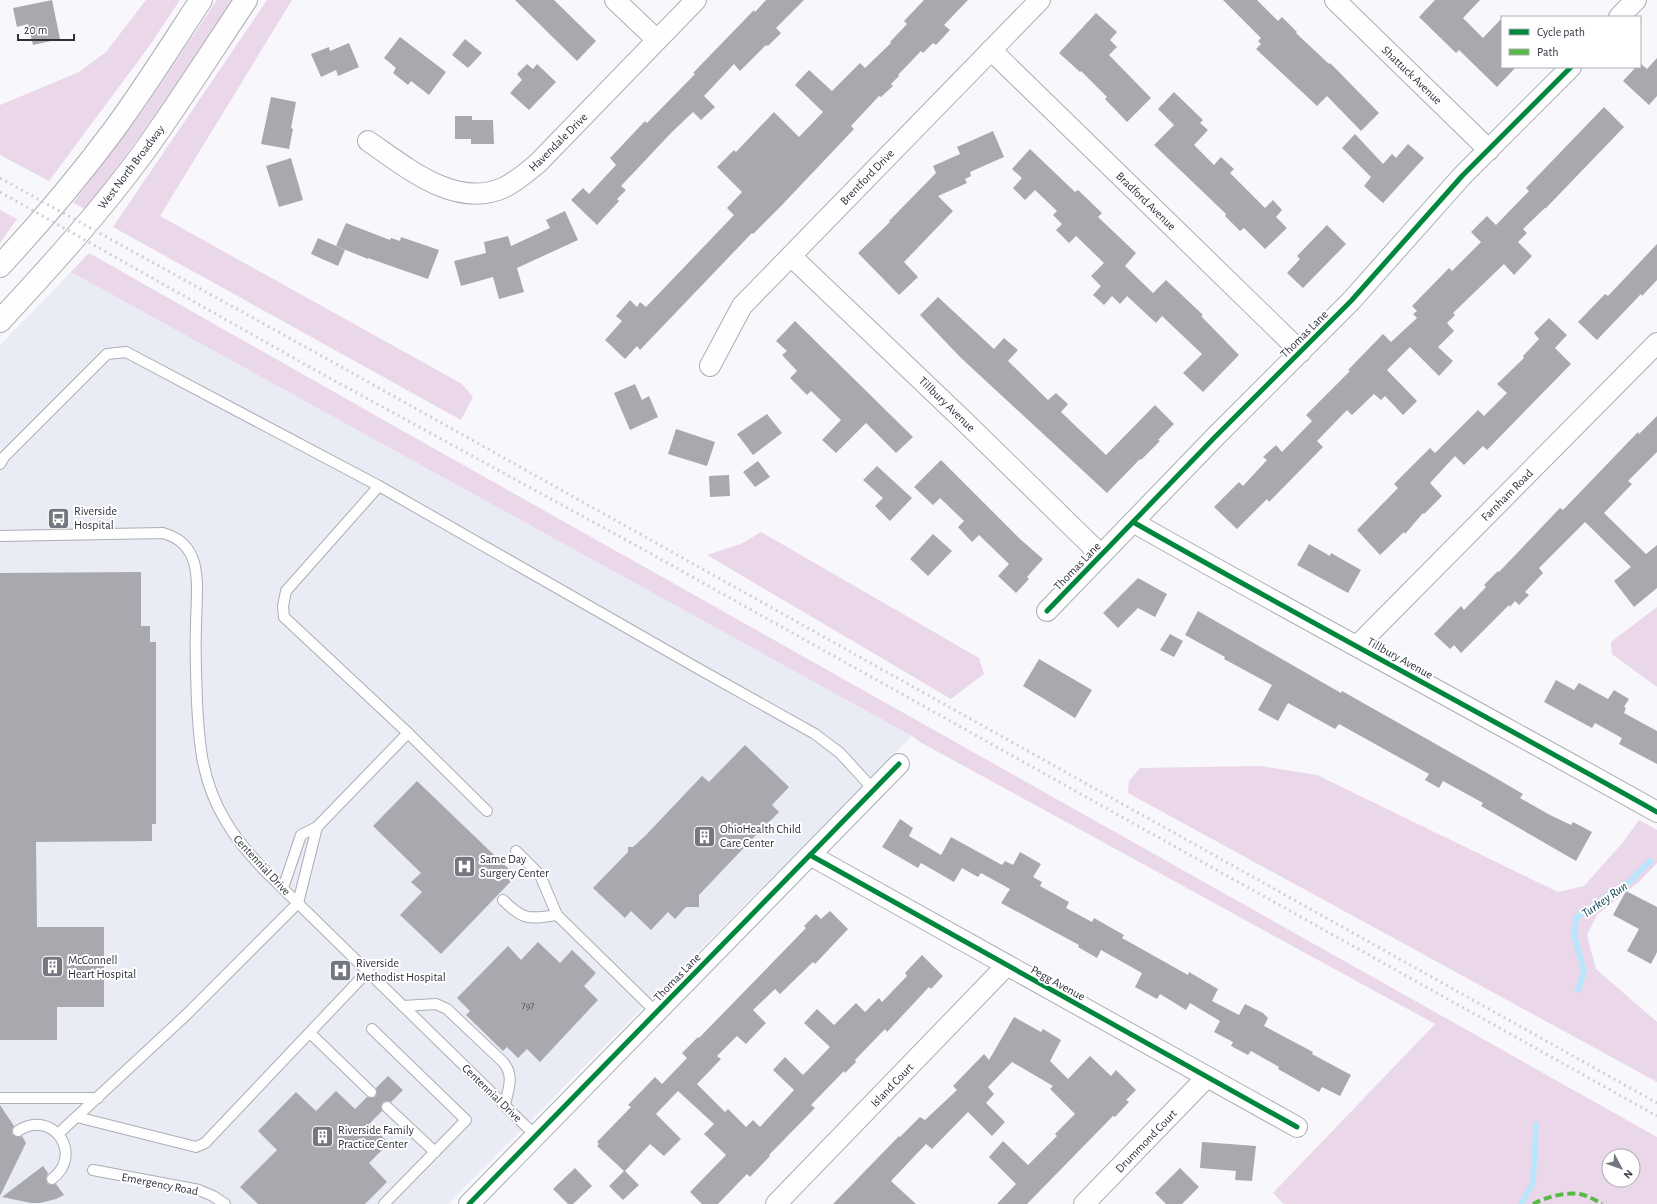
<svg xmlns="http://www.w3.org/2000/svg" width="1657" height="1204" font-family="'Alegreya Sans',sans-serif">
<style>
.built{fill:#e9ebf5}
.green{fill:#ead7ea;fill-rule:evenodd}
.lines{fill:none;stroke-linecap:round;stroke-linejoin:round}
.stream{stroke:#b8e6fd;stroke-width:5.5}
.building{fill:#aaa8af}
.lane-casing{stroke:#adaeb4;stroke-width:12}
.street-casing{stroke:#adaeb4;stroke-width:22}
.secondary-casing{stroke:#adaeb4;stroke-width:24}
.lane{stroke:#fefeff;stroke-width:10}
.street{stroke:#fefeff;stroke-width:20}
.secondary{stroke:#fefeff;stroke-width:22}
.rail{stroke:#d1d1d3;stroke-width:3;stroke-dasharray:2 4;stroke-linecap:butt}
.quiet{stroke:#58b947;stroke-width:4;stroke-dasharray:8 4;stroke-linecap:butt}
.cycleway-casing{stroke:#fff;stroke-width:8}
.cycleway{stroke:#00873e;stroke-width:5}
.labels{text-anchor:middle;stroke-width:4;stroke-linejoin:round;paint-order:stroke}
.number-label{font-size:10px;fill:#4e4f5a}
.street-label{font-size:12px;fill:#2f313d;stroke:#fff}
.poi-label{font-size:12px;fill:#2f313d;stroke:#fff;text-anchor:start}
.water-label{font-size:13px;font-style:italic;fill:#0f465b;stroke:#fff}
</style>
<rect width="100%" height="100%" fill="#f8f8fc"/>
<!-- built -->
<polygon class="built" points="71,272 912,736 448,1204 0,1204 0,345"/>
<!-- green -->
<g class="green">
<polygon points="146,0 180,0 150,45 49,181 0,155 0,105 79,72 106,52"/>
<path d="M217 0H233C185 71 138 142 85 209L73 203 142 112Z"/>
<polygon points="267,0 292,0 160,216 462,384 473,397 461,420 113,227"/>
<polygon points="0,210 17,219 0,243"/>
<path d="M89 253 410 435 1657 1137V1204H1284L1273 1193 1435 1024 920 742 912 736 71 272ZM1609 1156H1633V1180H1609Z"/>
<polygon points="761,532 979,658 984,674 951,699 707,555 741,544"/>
<polygon points="1657,607 1657,687 1612,654 1611,642"/>
<polygon points="1260,766 1317,775 1558,892 1584,886 1623,842 1639,820 1657,830 1657,863 1639,882 1597,915 1587,935 1596,969 1657,1022 1657,1082 1128,793 1129,781 1140,768"/>
</g>
<g class="lines">
<!-- stream -->
<g class="stream">
<polyline points="1578,990 1584,971 1574,935 1576,918 1611,893 1629,882 1650,861"/>
<polyline points="1521,1204 1533,1183 1536,1125"/>
</g>
</g>
<!-- building -->
<g class="building">
<polygon points="52,0 60,39 33,45 28,24 17,27 13,8"/>
<polygon points="515,0 554,0 596,41 577,61"/>
<polygon points="766,0 804,0 776,28 781,33 768,46 766,45 740,71 734,64 704,96 715,107 701,120 693,112 671,133 621,186 626,190 617,199 619,201 597,225 571,200 583,188 589,194 616,165 610,158 645,121 647,123 695,74 693,73 754,10 755,12"/>
<polygon points="924,0 968,0 944,25 950,30 936,45 933,43 923,53 921,51 898,75 899,76 891,84 893,86 881,97 879,96 851,126 854,129 782,205 753,234 752,233 640,350 637,346 625,359 605,340 622,321 616,316 630,300 637,307 640,302 646,307 734,215 727,208 742,192 717,167 734,150 736,152 774,112 799,137 823,112 795,85 809,70 832,91 860,63 865,68 891,43 890,42 907,24 904,21"/>
<polygon points="1223,0 1257,0 1278,21 1282,17 1297,32 1296,33 1329,64 1330,63 1340,73 1379,113 1361,131 1327,96 1317,106 1256,49 1261,44 1258,41 1261,38"/>
<polygon points="1435,0 1480,0 1463,18 1483,38 1502,18 1502,67 1516,67 1497,87 1459,50 1456,53 1419,17"/>
<polygon points="1096,13 1117,32 1110,40 1117,47 1109,55 1151,98 1127,122 1105,99 1107,97 1081,71 1080,72 1059,53"/>
<polygon points="400,37 446,72 429,95 411,81 408,85 393,73 396,68 384,58"/>
<polygon points="465,39 482,53 468,68 452,55"/>
<polygon points="349,43 359,67 338,76 336,70 321,77 311,54 329,47 330,51"/>
<polygon points="1657,58 1657,96 1649,105 1623,81 1636,67 1640,67 1640,63 1647,69"/>
<polygon points="527,64 533,69 537,64 556,82 529,110 510,93 522,80 517,74"/>
<polygon points="1174,92 1203,120 1200,123 1208,130 1194,145 1214,165 1221,157 1234,169 1230,173 1265,208 1273,200 1282,210 1276,217 1287,228 1265,249 1244,228 1240,231 1225,216 1226,214 1154,145 1174,125 1158,109"/>
<polygon points="271,97 296,102 291,128 293,129 289,149 261,144"/>
<polygon points="1604,107 1624,127 1546,208 1545,208 1523,229 1527,233 1518,242 1532,256 1514,275 1504,264 1453,313 1455,315 1447,323 1454,331 1438,347 1453,361 1439,376 1410,347 1387,370 1417,401 1403,415 1385,396 1381,400 1374,394 1352,415 1347,410 1317,441 1323,447 1269,502 1267,499 1237,529 1214,507 1239,482 1243,486 1267,460 1263,457 1276,445 1282,452 1312,421 1306,415 1350,371 1348,370 1383,334 1391,342 1417,318 1413,314 1417,311 1412,306 1449,268 1452,271 1481,242 1471,232 1487,216 1496,225 1529,191 1526,188"/>
<polygon points="455,116 472,116 472,120 493,120 494,144 471,144 471,139 455,139"/>
<polygon points="993,131 1004,157 970,172 971,176 965,179 967,183 938,196 953,211 904,262 918,277 899,295 858,253 890,222 889,221 936,173 933,166 960,154 957,147"/>
<polygon points="1355,134 1383,164 1392,154 1396,158 1408,144 1424,158 1383,203 1364,186 1371,177 1342,148"/>
<polygon points="1030,149 1075,192 1078,190 1102,213 1098,217 1136,253 1125,266 1153,293 1166,280 1203,315 1201,316 1239,355 1203,392 1183,373 1202,354 1162,316 1156,323 1127,296 1120,304 1112,296 1104,305 1093,295 1101,286 1091,276 1104,263 1076,236 1069,243 1056,230 1062,224 1053,215 1057,211 1035,190 1025,200 1013,188 1022,178 1012,169"/>
<polygon points="291,158 303,200 279,207 266,166"/>
<polygon points="565,211 578,240 517,268 524,292 499,299 493,277 461,286 454,261 486,253 484,242 508,236 511,246 550,228 546,220"/>
<polygon points="346,223 390,240 391,238 400,241 401,237 439,250 428,279 368,258 368,259 336,246"/>
<polygon points="1327,225 1346,244 1303,288 1287,273 1300,259 1297,256"/>
<polygon points="318,238 345,250 338,266 311,254"/>
<polygon points="1657,244 1657,280 1642,296 1641,294 1597,340 1578,322 1605,294 1608,296"/>
<polygon points="938,297 994,349 1004,338 1018,350 1008,361 1048,400 1056,393 1068,404 1061,412 1106,455 1155,405 1174,424 1158,440 1160,441 1141,460 1140,459 1107,493 960,357 920,315"/>
<polygon points="1549,318 1567,335 1555,348 1571,364 1487,450 1483,446 1464,465 1455,456 1430,483 1442,496 1424,514 1423,513 1405,534 1404,532 1380,555 1357,530 1398,488 1394,484 1430,448 1435,453 1478,410 1484,416 1507,393 1497,384 1524,358 1523,356 1539,339 1534,333"/>
<polygon points="795,321 913,437 896,453 866,423 836,453 822,440 841,420 811,391 807,395 790,378 797,371 782,355 787,351 776,341"/>
<polygon points="635,384 642,400 649,396 658,417 630,430 614,393"/>
<polygon points="767,414 782,433 753,455 737,434"/>
<polygon points="1657,416 1657,452 1628,481 1632,484 1604,513 1646,554 1657,545 1657,588 1634,607 1614,581 1631,567 1585,522 1539,568 1543,573 1525,592 1529,595 1519,605 1515,601 1510,607 1509,605 1461,653 1454,645 1450,649 1434,634 1461,606 1464,610 1486,587 1484,585 1498,571 1499,572 1560,508 1563,510 1638,432 1639,434"/>
<polygon points="676,429 715,442 707,466 668,454"/>
<polygon points="941,460 1020,539 1043,559 1027,577 1029,579 1016,593 998,576 1009,564 979,535 972,542 958,527 964,521 940,498 933,505 914,487"/>
<polygon points="758,461 770,477 755,487 743,472"/>
<polygon points="877,466 912,498 890,521 875,506 883,498 863,480"/>
<polygon points="729,475 730,496 710,497 709,476"/>
<polygon points="933,534 952,551 928,576 910,559"/>
<polygon points="1309,544 1330,556 1331,553 1361,570 1348,593 1297,565"/>
<polygon points="141,572 141,626 150,626 150,642 156,642 156,824 152,824 152,841 36,842 37,927 104,927 104,1007 57,1007 57,1040 0,1040 0,573"/>
<polygon points="1138,578 1167,594 1155,617 1138,608 1118,628 1103,613"/>
<polygon points="1198,611 1341,693 1342,691 1487,773 1523,794 1520,798 1550,815 1571,825 1573,822 1592,832 1576,861 1481,806 1483,803 1443,781 1439,788 1425,780 1429,774 1339,724 1335,729 1288,703 1278,721 1258,710 1272,685 1224,659 1225,657 1185,635"/>
<polygon points="1170,634 1183,641 1174,657 1160,650"/>
<polygon points="1039,659 1092,690 1075,718 1023,686"/>
<polygon points="1556,680 1574,690 1579,683 1608,699 1614,690 1629,699 1624,707 1626,708 1624,713 1657,731 1657,764 1619,744 1622,738 1595,723 1592,728 1544,702"/>
<polygon points="745,745 789,787 772,805 779,812 768,823 768,835 756,835 699,895 699,907 686,907 675,919 668,912 651,930 631,911 625,918 593,888 628,852 628,847 633,847 646,835 702,776 709,782"/>
<polygon points="417,781 516,876 441,954 400,915 422,892 411,882 421,873 373,826"/>
<polygon points="900,819 913,828 909,836 941,855 951,837 1002,865 1005,861 1013,865 1020,852 1041,864 1033,877 1042,882 1040,886 1069,902 1066,908 1092,922 1094,918 1124,935 1122,938 1188,975 1189,972 1218,989 1212,1001 1239,1015 1245,1004 1263,1013 1268,1018 1264,1026 1313,1052 1312,1054 1351,1075 1340,1096 1322,1087 1319,1092 1278,1069 1279,1067 1251,1051 1248,1055 1231,1046 1233,1042 1214,1032 1220,1021 1190,1003 1186,1010 1160,994 1157,999 1135,987 1142,973 1101,950 1097,958 1078,947 1079,945 1001,903 1010,889 981,873 978,877 962,868 954,882 921,863 918,868 882,847"/>
<polygon points="1626,891 1657,907 1657,952 1651,964 1627,951 1639,929 1613,915"/>
<polygon points="830,911 848,929 815,964 813,962 780,994 775,989 753,1010 766,1023 746,1044 737,1036 717,1056 721,1059 697,1084 725,1112 728,1109 746,1127 753,1120 760,1127 794,1090 773,1070 785,1057 803,1075 830,1047 804,1023 817,1009 834,1025 856,1003 865,1012 879,998 882,1002 907,976 905,973 922,955 943,976 931,989 929,987 887,1032 885,1029 855,1060 856,1062 845,1073 844,1071 811,1105 815,1108 769,1155 770,1156 750,1177 747,1174 718,1204 702,1204 690,1192 726,1155 704,1134 714,1124 678,1091 656,1114 681,1139 664,1156 650,1144 625,1171 639,1185 623,1200 609,1186 624,1171 597,1146 599,1144 597,1142 631,1107 628,1105 655,1077 662,1084 687,1058 682,1053 698,1037 699,1038 806,928 804,926 816,914 821,919"/>
<polygon points="538,942 560,963 572,950 596,973 584,986 598,1000 540,1062 527,1049 518,1058 507,1047 503,1051 466,1015 470,1011 457,998 508,946 521,960"/>
<polygon points="1014,1017 1041,1032 1043,1029 1061,1040 1050,1061 1068,1079 1090,1056 1111,1076 1116,1070 1136,1090 1126,1100 1129,1102 1115,1117 1113,1116 1027,1204 997,1204 1016,1184 989,1157 1003,1141 1028,1165 1057,1136 1055,1134 1075,1114 1050,1089 1053,1086 1012,1062 988,1087 994,1094 986,1103 1005,1122 992,1136 968,1112 932,1149 926,1144 891,1181 916,1204 833,1204 899,1136 900,1137 920,1117 925,1120 957,1090 953,1086 984,1054 989,1060"/>
<polygon points="388,1076 403,1090 391,1102 388,1101 383,1102 381,1106 382,1111 369,1124 389,1143 369,1163 387,1182 365,1204 258,1204 240,1187 277,1150 258,1131 296,1092 316,1111 336,1091 355,1109 367,1097 372,1098 375,1097 377,1093 376,1088"/>
<polygon points="0,1105 14,1126 12,1130 12,1134 17,1137 22,1136 26,1143 0,1196"/>
<polygon points="1202,1142 1256,1146 1252,1181 1235,1180 1236,1171 1200,1168"/>
<polygon points="43,1166 48,1173 46,1178 47,1183 51,1185 56,1184 64,1195 56,1199 40,1203 31,1203 2,1197"/>
<polygon points="575,1168 592,1186 573,1204 568,1204 553,1189"/>
<polygon points="1180,1168 1199,1187 1182,1204 1166,1204 1155,1193"/>
</g>
<g class="lines">
<defs>
<g id="lane">
<polyline points="0,464 4,457 107,354 126,352 379,486 699,669 815,734 840,753 874,790"/>
<polyline points="379,486 286,591 283,606 284,617 408,733"/>
<path d="M0 536 163 533C176 537 186 543 192 557 200 574 196 607 196 626 195 651 196 676 197 702 198 722 199 742 203 762 212 808 235 840 267 873L536 1136"/>
<polyline points="516,851 540,875 557,915 656,1012"/>
<polyline points="283,888 301,835 317,827 408,733 487,811"/>
<path d="M503 900C524 921 529 919 557 915"/>
<path d="M403 1006 436 1004 447 1009 503 1062C515 1076 508 1089 505 1105"/>
<polyline points="372,1029 466,1120 384,1204"/>
<polyline points="310,1033 371,1092"/>
<polyline points="0,1098 98,1098"/>
<polyline points="387,1107 435,1152"/>
<polyline points="77,1117 196,1147 205,1143 368,971"/>
<path d="M18 1131C52 1108 85 1154 52 1179"/>
<polyline points="58,1134 186,1015 298,903 317,827"/>
<polyline points="93,1170 199,1190 213,1196 225,1204"/>
</g>
<g id="street">
<polyline points="615,0 657,40"/>
<polyline points="1335,0 1489,150"/>
<polyline points="1619,17 1636,0"/>
<polyline points="991,50 1301,352"/>
<path d="M368 141C406 167 455 209 503 188 516 182 527 172 538 163L696 0"/>
<polyline points="791,256 964,421 1101,555"/>
<polyline points="710,366 742,306 1040,0"/>
<path d="M1133 522C1307 621 1483 714 1657 812"/>
<polyline points="1047,611 1216,436 1351,301 1462,176 1571,67"/>
<polyline points="1357,646 1657,343"/>
<polyline points="810,855 1297,1127"/>
<polyline points="469,1204 899,764"/>
<polyline points="776,1204 1007,965"/>
<polyline points="1084,1204 1207,1077"/>
</g>
<g id="secondary">
<path d="M0 266C40 223 78 178 113 131 144 89 172 44 201 0"/>
<path d="M0 321C50 267 99 213 143 153 179 103 212 51 246 0"/>
</g>
</defs>
<!-- lane casing -->
<use href="#lane" class="lane-casing"/>
<!-- street casing -->
<use href="#street" class="street-casing"/>
<!-- secondary casing -->
<use href="#secondary" class="secondary-casing"/>
<!-- lane -->
<use href="#lane" class="lane"/>
<!-- street -->
<use href="#street" class="street"/>
<!-- secondary -->
<use href="#secondary" class="secondary"/>
<!-- rail -->
<g class="rail">
<polyline points="0,178 320,355 1657,1103"/>
<polyline points="0,192 315,370 637,546 1657,1116"/>
</g>
<!-- quiet -->
<path class="quiet" d="M1533 1204C1546 1197 1564 1192 1579 1194 1587 1195 1595 1200 1602 1204"/>
<defs>
<g id="cycleway">
<path d="M1133 522C1307 621 1483 714 1657 812"/>
<polyline points="1047,611 1216,436 1351,301 1462,176 1571,67"/>
<polyline points="810,855 1297,1127"/>
<polyline points="469,1204 899,764"/>
</g>
</defs>
<!-- cycleway casing -->
<use href="#cycleway" class="cycleway-casing"/>
<!-- cycleway -->
<use href="#cycleway" class="cycleway"/>
</g>
<!-- icons -->
<defs>
<symbol id="bus-square" viewBox="-11 -11 22 22"><rect x="-9" y="-9" width="18" height="18" rx="4" fill="#757780" stroke="#fff"/><path d="M-5-6H5V4H4V6H2V4H-2V6H-4V4H-5ZM-3.5-4V0h7V-4ZM-3.5 1.2v1.5H-2V1.2ZM2 1.2v1.5H3.5V1.2Z" fill="#fff"/></symbol>
<symbol id="building-square" viewBox="-11 -11 22 22"><rect x="-9" y="-9" width="18" height="18" rx="4" fill="#757780" stroke="#fff"/><path d="M-4-6H4V6H1V3H-1V6H-4ZM-2.5-4.3h1.7v1.8h-1.7ZM.8-4.3h1.7v1.8H.8ZM-2.5-1h1.7V.8h-1.7ZM.8-1h1.7V.8H.8Z" fill="#fff"/></symbol>
<symbol id="hospital-square" viewBox="-11 -11 22 22"><rect x="-9" y="-9" width="18" height="18" rx="4" fill="#757780" stroke="#fff"/><path d="M-5-5h3v3.5h4V-5h3V5h-3V1.5h-4V5h-3Z" fill="#fff"/></symbol>
</defs>
<g fill-rule="evenodd">
<use href="#bus-square" x="46" y="506" width="25" height="25"/>
<use href="#building-square" x="692" y="824" width="25" height="25"/>
<use href="#hospital-square" x="452" y="854" width="25" height="25"/>
<use href="#building-square" x="40" y="954" width="25" height="25"/>
<use href="#hospital-square" x="328" y="958" width="25" height="25"/>
<use href="#building-square" x="310" y="1124" width="25" height="25"/>
</g>
<g class="labels">
<!-- number labels -->
<g class="number-label">
<text x="528" y="1009">797</text>
</g>
<!-- street labels -->
<g class="street-label">
<text transform="translate(1412 75) rotate(44)" y="4">Shattuck Avenue</text>
<text transform="translate(558 142) rotate(-45)" y="4">Havendale Drive</text>
<text transform="translate(131 167) rotate(-53)" y="4">West North Broadway</text>
<text transform="translate(867 177) rotate(-46)" y="4">Brentford Drive</text>
<text transform="translate(1146 201) rotate(44)" y="4">Bradford Avenue</text>
<text transform="translate(1304 334) rotate(-45)" y="4">Thomas Lane</text>
<text transform="translate(947 404) rotate(44)" y="4">Tillbury Avenue</text>
<text transform="translate(1507 495) rotate(-45)" y="4">Farnham Road</text>
<text transform="translate(1077 566) rotate(-46)" y="4">Thomas Lane</text>
<text transform="translate(1400 658) rotate(29)" y="4">Tillbury Avenue</text>
<text transform="translate(262 865) rotate(47)" y="4">Centennial Drive</text>
<text transform="translate(677 977) rotate(-46)" y="4">Thomas Lane</text>
<text transform="translate(1058 983) rotate(29)" y="4">Pegg Avenue</text>
<text transform="translate(892 1085) rotate(-46)" y="4">Island Court</text>
<text transform="translate(492 1093) rotate(44)" y="4">Centennial Drive</text>
<text transform="translate(1146 1141) rotate(-46)" y="4">Drummond Court</text>
<text transform="translate(160 1184) rotate(11)" y="4">Emergency Road</text>
</g>
<!-- poi labels -->
<g class="poi-label">
<text x="74" y="515">Riverside<tspan x="74" dy="14">Hospital</tspan></text>
<text x="720" y="833">OhioHealth Child<tspan x="720" dy="14">Care Center</tspan></text>
<text x="480" y="863">Same Day<tspan x="480" dy="14">Surgery Center</tspan></text>
<text x="68" y="964">McConnell<tspan x="68" dy="14">Heart Hospital</tspan></text>
<text x="356" y="967">Riverside<tspan x="356" dy="14">Methodist Hospital</tspan></text>
<text x="338" y="1134">Riverside Family<tspan x="338" dy="14">Practice Center</tspan></text>
</g>
<!-- water labels -->
<g class="water-label">
<text transform="translate(1604 899) rotate(-35)" y="5">Turkey Run</text>
</g>
</g>
<!-- legend -->
<rect x="1501" y="16" width="140" height="52" fill="#ffffff" stroke="#acadb1"/>
<rect x="1509" y="29" width="20" height="6" fill="#00873e" stroke="#acadb1"/>
<text x="1537" y="36" font-size="12" fill="#2f313d">Cycle path</text>
<rect x="1509" y="49" width="20" height="6" fill="#58b947" stroke="#acadb1"/>
<text x="1537" y="56" font-size="12" fill="#2f313d">Path</text>
<!-- north arrow -->
<g transform="translate(1621 1168) rotate(131)"><circle r="19" fill="#ffffff" stroke="#acadb1"/>
<path d="M0-3L7 15L0 10L-7 15Z" fill="#757780"/>
<text y="-6" font-size="11" font-weight="bold" text-anchor="middle" fill="#2f313d">N</text>
</g>
<!-- scale -->
<path d="M18 34v6h56v-6" fill="none" stroke="#2f313d" stroke-width="2"/>
<text x="24" y="34" font-size="12" fill="#2f313d" stroke="#ffffff" stroke-width="3" paint-order="stroke">20 m</text>
</svg>
